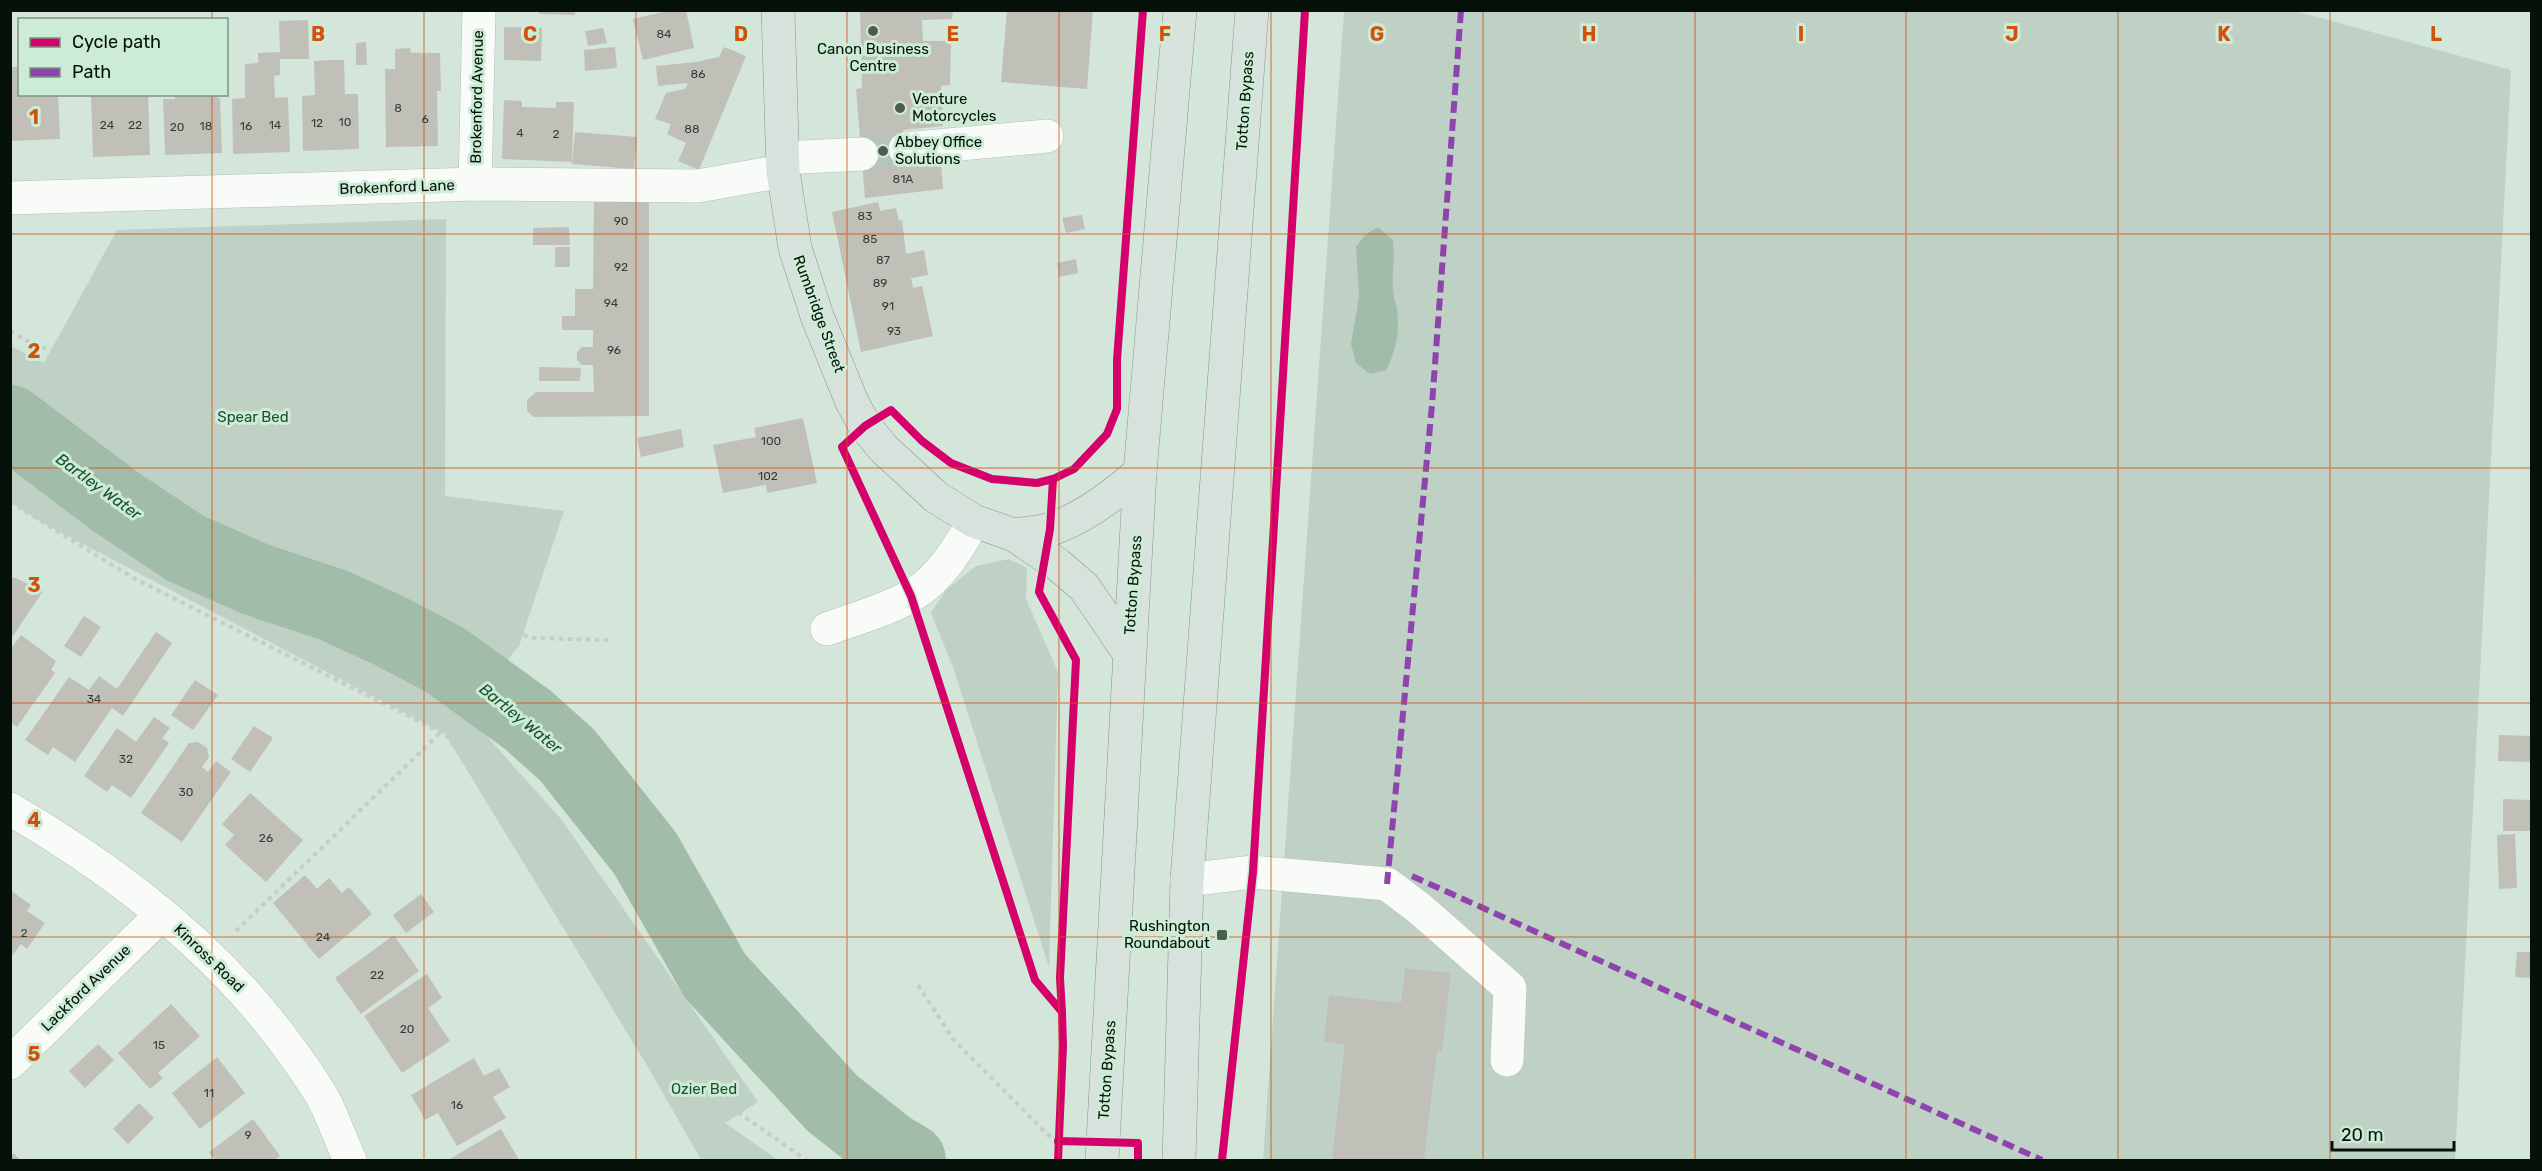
<svg xmlns="http://www.w3.org/2000/svg" width="2542" height="1171" font-family="Rubik,sans-serif">
<style>
.green{fill:#bfd1c4}
.water{fill:#a1bca9}
.lines{fill:none;stroke-linecap:round;stroke-linejoin:round}
.river{stroke:#a1bca9;stroke-width:74}
.building{fill:#c0c0b9}
.minor-tunnel{stroke:#b5c5ba;stroke-width:33;stroke-dasharray:33 16;stroke-linecap:butt}
.minor-casing{stroke:#b2c0b6;stroke-width:34}
.major-casing{stroke:#82998b;stroke-width:34}
.path{stroke:#c7ccc9;stroke-width:4;stroke-dasharray:4.5 4.5;stroke-linecap:butt}
.minor{stroke:#f9fbf9;stroke-width:33}
.major{stroke:#d7e2dc;stroke-width:33}
.quiet{stroke:#8e44ad;stroke-width:6;stroke-dasharray:12 6;stroke-linecap:butt}
.cycleway-casing{stroke:#cdecd6;stroke-width:11}
.cycleway{stroke:#d6006c;stroke-width:8}
.grid{fill:none;stroke:#d1520c;stroke-width:1.5;stroke-opacity:0.55}
.poi-dot{fill:#4e5b52;stroke:#cdecd6;stroke-width:2}
.labels{text-anchor:middle;stroke-width:6;stroke-linejoin:round;paint-order:stroke}
.number-label{font-size:12px;fill:#343d36}
.poi-label{font-size:15px;fill:#06110a;stroke:#cdecd6;text-anchor:start}
.street-label{font-size:15px;fill:#06110a;stroke:#cdecd6}
.park-label{font-size:15px;fill:#1b5132;stroke:#cdecd6}
.water-label{font-size:16px;font-style:italic;fill:#194f30;stroke:#cdecd6}
.grid-label{font-size:20px;text-anchor:middle;font-weight:bold;fill:#d1520c;stroke:#cdecd6;stroke-width:6;stroke-linejoin:round;paint-order:stroke}
</style>
<rect width="100%" height="100%" fill="#d4e5d9"/>
<!-- green -->
<g class="green">
<polygon points="1344,11 2295,11 2511,70 2455,1160 1263,1160"/>
<polygon points="446,219 445,496 564,511 519,646 464,711 561,819 758,1102 725,1123 778,1160 701,1160 648,1067 445,734 41,522 11,502 11,346 44,363 117,230"/>
<polygon points="1009,559 1027,568 1026,599 1058,672 1049,967 953,667 931,613 946,590 976,566"/>
</g>
<!-- water -->
<path class="water" d="M1378 227 1393 240C1395 258 1392 271 1393 287 1393 295 1396 303 1397 310 1400 332 1396 351 1386 370L1370 374 1356 363 1351 344 1359 297 1356 247 1365 235Z"/>
<g class="lines">
<!-- river -->
<polyline class="river" points="10,422 116,502 185,548 255,579 333,605 390,631 445,660 528,720 567,755 645,853 715,976 832,1103 890,1149 909,1160"/>
</g>
<!-- building -->
<g class="building">
<polygon points="539,10 575,10 575,15 539,14"/>
<polygon points="671,10 686,10 694,48 643,60 633,19"/>
<polygon points="860,10 953,10 952,19 922,20 923,41 951,41 950,85 941,86 943,126 903,130 907,166 941,164 943,189 865,198 856,89 862,88"/>
<polygon points="1007,10 1093,10 1087,89 1001,82"/>
<polygon points="308,20 309,59 280,59 280,75 274,76 275,98 288,97 290,152 233,154 232,99 245,98 245,64 258,63 258,53 280,52 279,21"/>
<polygon points="504,27 542,28 541,61 504,60"/>
<polygon points="603,28 607,43 588,46 585,31"/>
<polygon points="366,42 367,65 356,65 356,43"/>
<polygon points="615,47 617,68 585,71 584,50"/>
<polygon points="724,47 746,56 699,170 678,161 686,143 667,134 671,124 655,119 666,93 685,89 688,83 658,86 656,66 696,62 719,57"/>
<polygon points="410,48 411,53 440,53 441,91 437,91 438,146 386,147 385,69 395,69 395,49"/>
<polygon points="329,60 344,60 345,94 358,94 359,149 303,151 302,96 315,95 314,61"/>
<polygon points="10,67 20,67 20,94 58,94 60,139 10,141"/>
<polygon points="91,94 148,94 150,155 93,157"/>
<polygon points="175,94 217,94 217,98 220,98 222,153 165,155 163,99 175,99"/>
<polygon points="504,100 522,101 522,107 556,108 556,102 574,102 572,162 502,159"/>
<polygon points="575,132 637,137 634,169 572,164"/>
<polygon points="594,196 649,196 649,416 534,417 527,411 527,400 536,392 594,392 593,365 582,365 577,360 577,352 582,347 593,347 593,330 562,330 562,316 575,316 575,289 593,289"/>
<polygon points="878,202 880,211 896,208 899,221 902,220 906,254 924,250 928,275 911,278 913,288 922,286 933,336 861,352 832,212"/>
<polygon points="1082,215 1085,229 1066,233 1062,218"/>
<polygon points="569,227 570,245 533,245 533,228"/>
<rect x="555" y="247" width="15" height="20"/>
<polygon points="1076,259 1078,273 1059,277 1057,263"/>
<polygon points="539,367 581,368 580,381 539,381"/>
<polygon points="803,418 817,483 767,493 766,485 723,493 713,445 756,437 754,428"/>
<polygon points="681,429 684,447 641,457 637,438"/>
<polygon points="13,577 43,591 13,636 10,635 10,583"/>
<polygon points="84,616 101,627 81,657 64,646"/>
<polygon points="156,632 172,643 123,716 112,708 75,762 53,747 48,755 25,740 69,677 89,690 99,676 117,689"/>
<polygon points="21,635 56,661 51,670 55,673 17,727 10,722 10,650"/>
<polygon points="195,680 218,695 193,730 171,715"/>
<polygon points="154,717 170,728 162,738 169,743 131,798 112,785 107,792 84,776 117,728 136,742"/>
<polygon points="254,726 273,738 250,772 231,759"/>
<polygon points="2499,735 2532,736 2532,762 2498,761"/>
<polygon points="198,742 207,748 209,757 202,767 208,772 216,761 231,772 182,842 141,813 189,743"/>
<polygon points="250,793 303,840 266,882 225,845 234,835 222,824"/>
<polygon points="2503,799 2532,800 2532,831 2503,831"/>
<polygon points="2515,834 2517,888 2499,889 2497,835"/>
<polygon points="305,875 317,889 329,878 342,893 349,887 372,914 319,959 273,903"/>
<polygon points="10,890 31,905 27,911 45,923 27,949 21,944 10,958"/>
<polygon points="421,894 434,912 406,933 393,915"/>
<polygon points="394,935 419,971 361,1014 335,978"/>
<polygon points="2517,952 2532,952 2532,978 2515,977"/>
<polygon points="1405,968 1451,973 1442,1051 1437,1051 1424,1160 1332,1160 1345,1044 1324,1042 1329,995 1401,1003"/>
<polygon points="427,974 442,998 428,1008 450,1041 402,1073 364,1016"/>
<polygon points="171,1004 200,1036 158,1073 163,1078 150,1089 118,1053"/>
<polygon points="98,1044 114,1060 85,1088 69,1071"/>
<polygon points="217,1057 245,1093 200,1129 172,1093"/>
<polygon points="474,1058 484,1076 499,1068 510,1087 493,1097 506,1118 457,1146 438,1113 425,1120 411,1095"/>
<polygon points="139,1103 154,1118 128,1144 113,1129"/>
<polygon points="253,1119 280,1156 274,1160 215,1160 209,1152"/>
<polygon points="501,1129 519,1160 448,1160"/>
<polygon points="13,1153 21,1160 10,1160"/>
</g>
<g class="lines">
<!-- minor-tunnel -->
<polyline class="minor-tunnel" points="862,154 905,149"/>
<defs>
<g id="minor">
<polyline points="905,149 1047,136"/>
<polyline points="783,158 862,154"/>
<polyline points="475,184 479,10"/>
<polyline points="10,198 475,184 698,186 783,171"/>
<path d="M827 629C854 619 887 610 911 596 940 579 958 549 974 521"/>
<path d="M10 809C113 869 216 948 287 1045 301 1064 316 1084 327 1106 335 1124 342 1142 350 1160"/>
<polyline points="1187,880 1253,872 1387,884 1420,909 1510,988 1507,1060"/>
<polyline points="10,1063 162,914"/>
</g>
<g id="major">
<polyline points="778,10 783,171 795,248 817,316 852,402 865,426 884,449 936,497 974,521 1014,535 1057,564 1084,587 1129,653"/>
<path d="M1014 535C1026 533 1039 533 1051 529 1084 518 1114 495 1140 472"/>
<polyline points="1102,1160 1140,472 1180,10"/>
<polyline points="1179,1160 1187,880 1252,10"/>
</g>
</defs>
<!-- minor casing -->
<use href="#minor" class="minor-casing"/>
<!-- major casing -->
<use href="#major" class="major-casing"/>
<!-- path -->
<g class="path">
<polyline points="10,331 36,346 59,352 126,349 170,371 340,508 482,614 530,638 608,640"/>
<polyline points="10,502 135,579 445,734 651,1006 739,1113 806,1160"/>
<polyline points="1424,864 2250,10"/>
<polyline points="236,931 441,732"/>
<polyline points="918,985 953,1039 1048,1135 1058,1141"/>
</g>
<!-- minor -->
<use href="#minor" class="minor"/>
<!-- major -->
<use href="#major" class="major"/>
<!-- quiet -->
<g class="quiet">
<polyline points="1412,876 2042,1160"/>
<polyline points="1387,884 1432,405 1461,10"/>
</g>
<defs>
<g id="cycleway">
<polyline points="1053,479 1050,529 1039,592 1076,660 1060,978 1062,1012"/>
<polyline points="1058,1141 1138,1143 1138,1160"/>
<polyline points="1058,1160 1063,1046 1062,1012 1035,980 911,596 842,447 865,426 891,410 922,441 951,463 992,479 1037,483 1053,479 1074,469 1107,434 1117,409 1117,360 1143,10"/>
<polyline points="1222,1160 1253,872 1305,10"/>
</g>
</defs>
<!-- cycleway casing -->
<use href="#cycleway" class="cycleway-casing"/>
<!-- cycleway -->
<use href="#cycleway" class="cycleway"/>
</g>
<!-- grid -->
<path class="grid" d="M212 10V20M424 10V1160M636 10V1160M847 10V1160M1059 10V1160M1271 10V1160M1483 10V1160M1695 10V1160M1906 10V1160M2118 10V1160M2330 10V1160M212 94V1160M10 234H2532M10 468H2532M10 703H2532M10 937H2532"/>
<!-- markers -->
<g class="poi-dot">
<circle cx="873" cy="31" r="6"/>
<circle cx="900" cy="108" r="6"/>
<circle cx="883" cy="151" r="6"/>
<rect x="1216" y="929" width="12" height="12" rx="3"/>
</g>
<g class="labels">
<!-- number labels -->
<g class="number-label">
<text x="664" y="38">84</text>
<text x="698" y="78">86</text>
<text x="398" y="112">8</text>
<text x="425" y="123">6</text>
<text x="345" y="126">10</text>
<text x="317" y="127">12</text>
<text x="107" y="129">24</text>
<text x="135" y="129">22</text>
<text x="275" y="129">14</text>
<text x="206" y="130">18</text>
<text x="246" y="130">16</text>
<text x="177" y="131">20</text>
<text x="692" y="133">88</text>
<text x="520" y="137">4</text>
<text x="556" y="138">2</text>
<text x="903" y="183">81A</text>
<text x="865" y="220">83</text>
<text x="621" y="225">90</text>
<text x="870" y="243">85</text>
<text x="883" y="264">87</text>
<text x="621" y="271">92</text>
<text x="880" y="287">89</text>
<text x="611" y="307">94</text>
<text x="888" y="310">91</text>
<text x="894" y="335">93</text>
<text x="614" y="354">96</text>
<text x="771" y="445">100</text>
<text x="768" y="480">102</text>
<text x="94" y="703">34</text>
<text x="126" y="763">32</text>
<text x="186" y="796">30</text>
<text x="266" y="842">26</text>
<text x="24" y="937">2</text>
<text x="323" y="941">24</text>
<text x="377" y="979">22</text>
<text x="407" y="1033">20</text>
<text x="159" y="1049">15</text>
<text x="209" y="1097">11</text>
<text x="457" y="1109">16</text>
<text x="248" y="1139">9</text>
</g>
<!-- poi labels -->
<g class="poi-label">
<text x="873" y="54" text-anchor="middle">Canon Business<tspan x="873" dy="17">Centre</tspan></text>
<text x="912" y="104">Venture<tspan x="912" dy="17">Motorcycles</tspan></text>
<text x="895" y="147">Abbey Office<tspan x="895" dy="17">Solutions</tspan></text>
<text x="1210" y="931" text-anchor="end">Rushington<tspan x="1210" dy="17">Roundabout</tspan></text>
</g>
<!-- street labels -->
<g class="street-label">
<text transform="translate(477 97) rotate(-89)" y="5">Brokenford Avenue</text>
<text transform="translate(1245 101) rotate(-86)" y="5">Totton Bypass</text>
<text transform="translate(397 187) rotate(-2)" y="5">Brokenford Lane</text>
<text transform="translate(819 314) rotate(70)" y="5">Rumbridge Street</text>
<text transform="translate(1133 585) rotate(-86)" y="5">Totton Bypass</text>
<text transform="translate(209 958) rotate(44)" y="5">Kinross Road</text>
<text transform="translate(86 988) rotate(-44)" y="5">Lackford Avenue</text>
<text transform="translate(1107 1070) rotate(-86)" y="5">Totton Bypass</text>
</g>
<!-- park labels -->
<g class="park-label">
<text x="253" y="422">Spear Bed</text>
<text x="704" y="1094">Ozier Bed</text>
</g>
<!-- water labels -->
<g class="water-label">
<text transform="translate(99 486) rotate(36)" y="6">Bartley Water</text>
<text transform="translate(521 718) rotate(39)" y="6">Bartley Water</text>
</g>
</g>
<g class="grid-label">
<text x="318" y="41">B</text>
<text x="530" y="41">C</text>
<text x="741" y="41">D</text>
<text x="953" y="41">E</text>
<text x="1165" y="41">F</text>
<text x="1377" y="41">G</text>
<text x="1589" y="41">H</text>
<text x="1801" y="41">I</text>
<text x="2012" y="41">J</text>
<text x="2224" y="41">K</text>
<text x="2436" y="41">L</text>
<text x="34" y="124">1</text>
<text x="34" y="358">2</text>
<text x="34" y="592">3</text>
<text x="34" y="827">4</text>
<text x="34" y="1061">5</text>
</g>
<!-- border -->
<rect width="2542" height="1171" fill="none" stroke="#06110a" stroke-width="24"/>
<!-- legend -->
<rect x="18" y="18" width="210" height="78" fill="#cdecd6" stroke="#7d9484" stroke-width="1.5"/>
<rect x="30" y="38" width="30" height="9" fill="#d6006c" stroke="#7d9484" stroke-width="1.5"/>
<text x="72" y="48" font-size="18" fill="#06110a">Cycle path</text>
<rect x="30" y="68" width="30" height="9" fill="#8e44ad" stroke="#7d9484" stroke-width="1.5"/>
<text x="72" y="78" font-size="18" fill="#06110a">Path</text>
<!-- scale -->
<path d="M2332 1141v9h122v-9" fill="none" stroke="#06110a" stroke-width="3"/>
<text x="2341" y="1141" font-size="18" fill="#06110a" stroke="#cdecd6" stroke-width="4.5" paint-order="stroke">20 m</text>
</svg>
